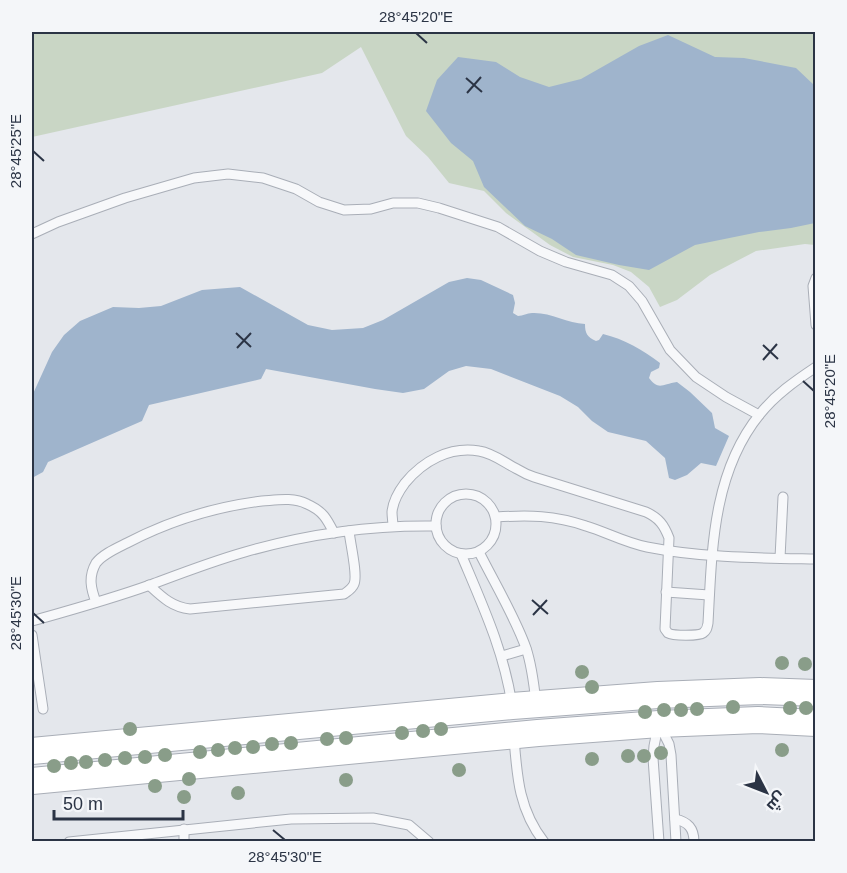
<svg xmlns="http://www.w3.org/2000/svg" width="847" height="873" font-family="Arial,Cairo,sans-serif">
<style>
.green{fill:#c9d6c5}
.water{fill:#9fb4cc}
.lines{fill:none;stroke-linecap:round;stroke-linejoin:round}
.lane-casing{stroke:#a9aeb7;stroke-width:11}
.secondary-casing{stroke:#a9aeb7;stroke-width:28}
.lane{stroke:#f7f8fa;stroke-width:9}
.secondary{stroke:#fff;stroke-width:26}
.tree{fill:#899d89}
.ticks{fill:none;stroke:#2b3445;stroke-width:2}
.neatline{fill:none;stroke:#2b3445;stroke-width:2}
.ticks-label{font-size:15px;text-anchor:middle;fill:#2b3445}
</style>
<rect width="100%" height="100%" fill="#e4e7ec"/>
<!-- green -->
<polygon class="green" points="32,32 815,32 815,245 805,244 756,251 710,275 677,300 660,307 649,287 631,272 613,265 573,257 550,245 506,213 484,191 449,183 428,157 406,136 361,47 322,73 32,137"/>
<!-- water -->
<g class="water">
<polygon points="668,35 715,57 744,58 796,68 815,86 815,223 791,228 759,232 695,245 649,270 619,265 576,255 552,239 525,226 484,187 473,161 451,143 426,111 437,80 458,57 496,62 520,77 549,87 581,79 639,46"/>
<path d="M467 278 481 280 513 295 515 303 513 313 518 316C523 316 527 313 532 313 550 312 567 323 585 324 585 333 587 337 596 341L599 340 603 334C624 339 643 350 660 363L659 368 651 372 649 378C659 391 662 384 677 382L690 392 712 413 715 428 729 436 716 466 701 463 687 475 675 480 669 478 665 458 646 441 608 432 592 421 578 407 560 396 491 369 466 366 449 371 424 389 403 393 375 389 266 369 261 379 149 405 142 421 48 462 43 472 32 478V396L52 352 64 335 80 321 113 307 139 308 161 306 202 290 240 287 308 325 332 330 363 328 383 320 449 282Z"/>
</g>
<g class="lines">
<defs>
<g id="lane">
<polyline points="32,234 58,222 125,198 194,178 228,174 263,178 296,189 319,202 344,210 371,209 393,203 418,203 439,208 498,227 540,251 566,262 612,275 629,286 642,301 670,350 696,377 726,397 759,415"/>
<polyline points="816,278 813,286 816,325"/>
<circle cx="466" cy="524" r="30"/>
<path d="M496 517C529 515 554 515 586 526 606 532 626 543 647 547 702 558 759 558 816 559"/>
<path d="M393 526C393 522 392 517 392 512 393 501 399 491 405 483 423 461 450 446 479 451 493 453 505 463 517 469 522 472 528 475 534 477L646 512C659 518 664 525 669 538L665 629C666 630 667 632 668 633 673 636 699 636 703 633 707 630 707 628 708 623 712 551 712 473 760 414 775 395 795 381 816 367"/>
<path d="M479 552C494 582 515 617 526 648 532 666 534 684 536 703"/>
<path d="M461 554C482 604 504 651 512 705"/>
<polyline points="780,558 783,497"/>
<path d="M149 585C162 597 172 607 190 609L344 594C348 591 352 589 354 584 358 575 350 542 349 531"/>
<polyline points="666,592 709,595"/>
<path d="M96 602C91 589 88 577 96 563 103 554 117 548 127 543 169 521 214 507 262 501 277 500 293 497 307 504 323 511 327 519 334 533"/>
<path d="M32 621C71 610 111 599 150 585 182 573 213 561 245 552 307 534 372 525 436 526"/>
<polyline points="32,635 43,709"/>
<polyline points="502,656 526,649"/>
<polyline points="658,726 654,746 653,758 659,842"/>
<polyline points="660,726 669,744 671,755 676,842"/>
<path d="M514 738C517 777 519 810 544 842"/>
<path d="M675 819C688 822 694 828 694 842"/>
<polyline points="184,829 184,842"/>
<polyline points="69,842 291,819 373,818 409,825 429,842"/>
</g>
<g id="secondary">
<polyline points="32,751 512,706 658,695 760,691 816,693"/>
<polyline points="32,781 538,733 659,724 758,720 816,723"/>
</g>
</defs>
<!-- lane casing -->
<use href="#lane" class="lane-casing"/>
<!-- secondary casing -->
<use href="#secondary" class="secondary-casing"/>
<!-- lane -->
<use href="#lane" class="lane"/>
<!-- secondary -->
<use href="#secondary" class="secondary"/>
</g>
<!-- trees -->
<g class="tree">
<circle cx="782" cy="663" r="7"/>
<circle cx="805" cy="664" r="7"/>
<circle cx="582" cy="672" r="7"/>
<circle cx="592" cy="687" r="7"/>
<circle cx="733" cy="707" r="7"/>
<circle cx="790" cy="708" r="7"/>
<circle cx="806" cy="708" r="7"/>
<circle cx="697" cy="709" r="7"/>
<circle cx="664" cy="710" r="7"/>
<circle cx="681" cy="710" r="7"/>
<circle cx="645" cy="712" r="7"/>
<circle cx="130" cy="729" r="7"/>
<circle cx="441" cy="729" r="7"/>
<circle cx="423" cy="731" r="7"/>
<circle cx="402" cy="733" r="7"/>
<circle cx="346" cy="738" r="7"/>
<circle cx="327" cy="739" r="7"/>
<circle cx="291" cy="743" r="7"/>
<circle cx="272" cy="744" r="7"/>
<circle cx="253" cy="747" r="7"/>
<circle cx="235" cy="748" r="7"/>
<circle cx="218" cy="750" r="7"/>
<circle cx="782" cy="750" r="7"/>
<circle cx="200" cy="752" r="7"/>
<circle cx="661" cy="753" r="7"/>
<circle cx="165" cy="755" r="7"/>
<circle cx="628" cy="756" r="7"/>
<circle cx="644" cy="756" r="7"/>
<circle cx="145" cy="757" r="7"/>
<circle cx="125" cy="758" r="7"/>
<circle cx="592" cy="759" r="7"/>
<circle cx="105" cy="760" r="7"/>
<circle cx="86" cy="762" r="7"/>
<circle cx="71" cy="763" r="7"/>
<circle cx="54" cy="766" r="7"/>
<circle cx="459" cy="770" r="7"/>
<circle cx="189" cy="779" r="7"/>
<circle cx="346" cy="780" r="7"/>
<circle cx="155" cy="786" r="7"/>
<circle cx="238" cy="793" r="7"/>
<circle cx="184" cy="797" r="7"/>
</g>
<!-- ticks -->
<path class="ticks" d="M416 33 427 43M466 78 482 92M467 93 481 77M33 151 44 161M236 333 251 347M763 345 778 359M237 348 251 333M763 360 777 344M803 381 814 391M532 600 548 614M33 613 44 623M533 615 547 600M273 830 285 840"/>
<!-- border -->
<rect width="847" height="873" fill="none" stroke="#f4f6f9" stroke-width="66"/>
<!-- north arrow -->
<g transform="translate(766 792) rotate(132)" stroke="#f4f6f9" stroke-width="4.5" paint-order="stroke">
<path d="M0-4.5L10 22L0 15L-10 22Z" fill="#2b3445"/>
<text y="-9" font-size="16" font-weight="bold" text-anchor="middle" fill="#2b3445">ش</text>
</g>
<!-- scale -->
<path d="M54 810v9h129v-9" fill="none" stroke="#2b3445" stroke-width="3"/>
<text x="63" y="810" font-size="18" fill="#2b3445" stroke="#f4f6f9" stroke-width="4.5" paint-order="stroke">50 m</text>
<rect x="33" y="33" width="781" height="807" class="neatline"/>
<g class="ticks-label">
<text x="416" y="22">28°45'20"E</text>
<text transform="translate(16 151) rotate(-90)" y="5">28°45'25"E</text>
<text transform="translate(830 391) rotate(-90)" y="5">28°45'20"E</text>
<text transform="translate(16 613) rotate(-90)" y="5">28°45'30"E</text>
<text x="285" y="862">28°45'30"E</text>
</g>
</svg>
